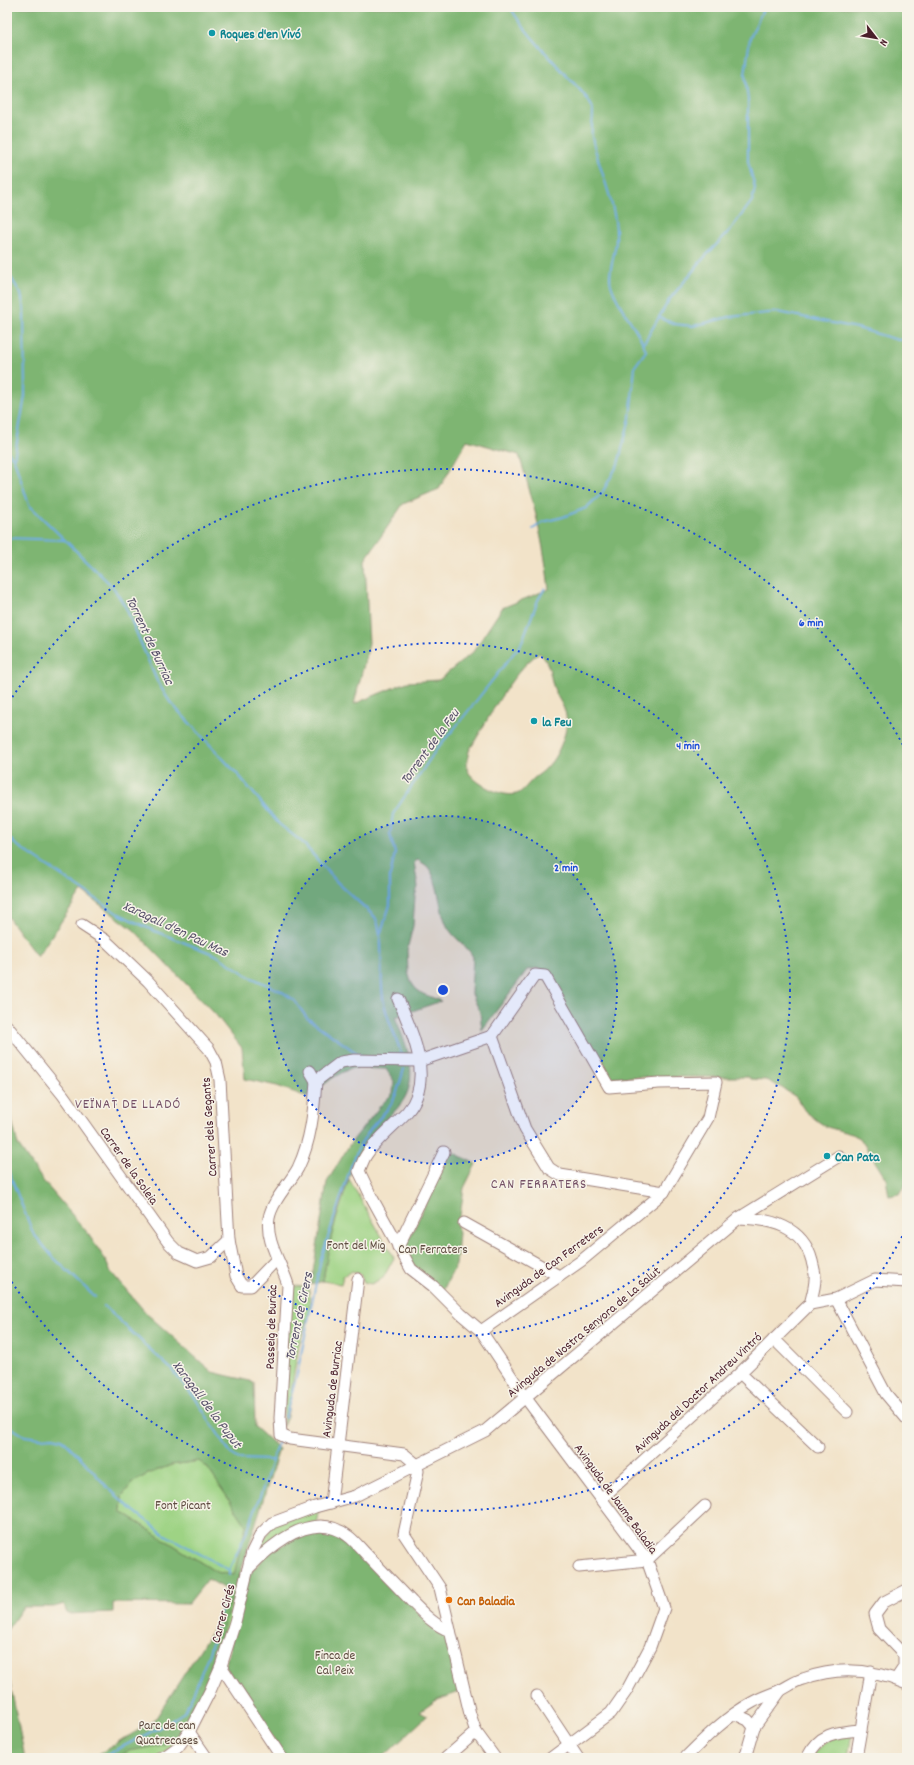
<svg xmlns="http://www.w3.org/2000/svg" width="914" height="1765" font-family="Dekko,sans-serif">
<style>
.green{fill:#9ed384;stroke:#747958}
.forest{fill:#7eb572;stroke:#646a4e;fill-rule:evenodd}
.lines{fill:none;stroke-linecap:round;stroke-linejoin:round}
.stream{stroke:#72ade3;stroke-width:2}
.minor-casing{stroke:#9e817a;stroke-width:13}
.minor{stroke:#fff;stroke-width:11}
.ring{fill:none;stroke:#1d4ed8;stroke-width:2;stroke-dasharray:2 4}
.culture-dot{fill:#0f9aa8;stroke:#f7f3e8;stroke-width:1.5}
.food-dot{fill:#e8710a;stroke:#f7f3e8;stroke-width:1.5}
.labels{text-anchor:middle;stroke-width:3;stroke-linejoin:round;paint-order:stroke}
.culture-label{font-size:13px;font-weight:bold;fill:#0d838f;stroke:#f7f3e8;text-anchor:start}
.street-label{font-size:13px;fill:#4a1f2b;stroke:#f7f3e8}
.park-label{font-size:13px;fill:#5f4c41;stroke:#f7f3e8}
.food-label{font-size:13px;font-weight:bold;fill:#c56008;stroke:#f7f3e8;text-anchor:start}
.water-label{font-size:14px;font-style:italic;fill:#58516b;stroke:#f7f3e8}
.neighbourhood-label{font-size:14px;letter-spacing:1px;fill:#765267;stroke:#f7f3e8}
.centre{fill:#1d4ed8;stroke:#f7f3e8;stroke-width:2}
.ring-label{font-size:12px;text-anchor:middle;font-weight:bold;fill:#1d4ed8;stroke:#f7f3e8;stroke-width:3;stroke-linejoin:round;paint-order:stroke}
</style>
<rect width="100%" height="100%" fill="#f7f3e8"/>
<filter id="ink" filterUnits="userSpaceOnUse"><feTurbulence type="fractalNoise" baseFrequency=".025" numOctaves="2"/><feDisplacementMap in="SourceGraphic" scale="8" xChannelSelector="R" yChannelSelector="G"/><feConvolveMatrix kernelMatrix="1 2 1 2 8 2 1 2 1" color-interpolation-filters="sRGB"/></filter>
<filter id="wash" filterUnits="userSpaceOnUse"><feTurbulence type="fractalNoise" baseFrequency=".012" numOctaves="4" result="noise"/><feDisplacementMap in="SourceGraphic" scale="16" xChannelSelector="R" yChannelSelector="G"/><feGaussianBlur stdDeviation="0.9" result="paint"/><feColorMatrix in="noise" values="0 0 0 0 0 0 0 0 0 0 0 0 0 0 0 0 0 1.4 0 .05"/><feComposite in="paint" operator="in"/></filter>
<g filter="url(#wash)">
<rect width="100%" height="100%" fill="#f2e3c9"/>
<!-- green -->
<g class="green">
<polygon points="349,1179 394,1258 383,1278 371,1284 364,1282 360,1274 352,1271 343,1276 341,1284 323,1281 329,1242"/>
<polygon points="290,1285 309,1288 310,1310 299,1344 287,1417 283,1426"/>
<polygon points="199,1461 207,1467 247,1525 234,1575 216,1572 121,1512 122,1496 133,1482 148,1474 171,1465"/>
<polygon points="319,1508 316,1524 264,1551 254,1553 274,1524"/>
<polygon points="246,1572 234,1622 188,1732 157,1758 94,1758 124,1738 146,1730 161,1715 222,1619 234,1579"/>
<polygon points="852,1733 848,1758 810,1758 828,1739"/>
</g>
<!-- forest -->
<g class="forest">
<path d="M7 7H907V1182L900 1194 889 1196 886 1179 860 1138 852 1134 827 1127 819 1122 805 1111 796 1097 782 1088 766 1080 750 1079 749 1077H609L539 968 527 970 482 1030 480 1012 471 992 473 957C467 945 453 938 447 926 439 909 439 880 428 867 425 864 421 862 418 860L414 862 418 887 415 896 413 926 407 950 408 972 411 982 416 989 423 994 441 1001 395 1017C404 1040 415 1063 409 1087 404 1108 382 1121 370 1137 344 1173 330 1238 323 1281L311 1285 327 1182 350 1144 381 1105 393 1093 394 1081 386 1069 351 1068 334 1077 307 1097 277 1086 245 1079 242 1048 216 1015 134 930 82 891 37 957 7 916ZM467 440 519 455C533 499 544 543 549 589L502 608 473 652 439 680 407 682 354 704 369 644 365 560 403 504 439 489ZM539 653C552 663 549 677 555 691 558 699 565 707 566 716 569 730 558 756 548 766 544 772 537 775 532 780 528 784 524 790 519 793 505 800 472 783 467 769 466 763 468 756 469 751 488 720 510 673 539 653Z"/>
<path d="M7 1100 18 1145 44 1182 86 1231 105 1259 110 1271 147 1314 212 1372 254 1382 255 1427 279 1449 206 1682 188 1719 174 1738 163 1745 128 1751 118 1758H92L154 1721 219 1620 224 1588 208 1579 188 1604 113 1603V1612L67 1614 64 1604 54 1607H23L7 1630ZM199 1461 207 1467 246 1525 234 1575 216 1572 121 1512 122 1496 133 1482 148 1474 171 1465Z"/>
<polygon points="450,1151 476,1164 464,1188 460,1216 456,1222 459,1233 456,1265 443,1290 415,1267 405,1248"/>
<polygon points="317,1530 329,1530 347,1539 437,1631 448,1635 462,1691 435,1701 420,1712 427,1716 382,1758 286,1758 225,1666 250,1573 269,1553 300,1535"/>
<polygon points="7,1668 24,1753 24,1758 7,1758"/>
</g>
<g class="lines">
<!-- stream -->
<g class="stream">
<path d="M510 7C525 32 546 53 565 74 574 84 587 95 592 107 595 116 590 128 592 137 599 170 618 207 616 240 616 253 607 272 611 285 618 309 639 328 646 351L635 366 630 418 618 464 602 493 586 508 563 517 543 522 533 529"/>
<path d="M7 266 10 276 21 294 24 309 25 396 14 459 29 505 113 587 126 608 157 681 170 702 241 778 279 824 302 842 337 882 375 917C386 937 378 979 384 1003 387 1019 397 1039 402 1056"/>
<polyline points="659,317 674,324 693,326 729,317 778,312 857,328 898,340 907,339"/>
<polyline points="644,343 669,300 702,260 731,229 752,201 755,188 748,161 748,100 745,75 750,38 764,7"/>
<polyline points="7,451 14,459"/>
<polyline points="7,538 64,540"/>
<polyline points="7,835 15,844 117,913 152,930 216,955 250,977 281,991 294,1000 307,1018 361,1056"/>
<polyline points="381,932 390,905 390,876 395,853 390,834 393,814 438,747 454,729 521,644 538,600 545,588"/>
<polyline points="389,1055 402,1055"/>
<polyline points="7,1168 33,1233 52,1256 95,1297"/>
<polyline points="104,1306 171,1369 195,1398 231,1454 239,1459 271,1460"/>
<polyline points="285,1418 297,1374 321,1259 351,1166 360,1145 371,1128 390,1106 397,1092 404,1069"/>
<polyline points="7,1425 25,1436 40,1438 53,1437 62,1439 82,1459 108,1488 134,1511 164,1534 229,1570"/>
<polyline points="229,1575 229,1570 248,1529 266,1480 279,1438"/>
<polyline points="101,1758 166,1724 184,1712 193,1694 209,1653 227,1585"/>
</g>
</g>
</g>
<g filter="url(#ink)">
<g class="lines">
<defs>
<g id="minor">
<polyline points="82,925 105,940 125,959 148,981 209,1049 216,1062 220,1080 229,1240 236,1276 242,1286 251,1286 277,1259"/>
<path d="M398 999C412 1030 435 1081 407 1112 394 1126 375 1140 365 1157 363 1161 361 1166 359 1171L372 1198 411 1269 433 1286 461 1314 481 1331 525 1397 647 1560 664 1608 650 1647 627 1690 611 1713 551 1758"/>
<polyline points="7,1026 63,1095 168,1242 179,1253 197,1261 211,1257 229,1240"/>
<polyline points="492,1036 525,1129 549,1168 560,1175 664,1192"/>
<polyline points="310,1071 316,1081"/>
<polyline points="316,1081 341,1062 354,1060 419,1061 492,1036 535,975 545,976 609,1087 659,1083 716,1082 708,1118 664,1192 581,1261 481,1331"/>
<path d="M316 1081C314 1110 311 1141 298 1168 290 1183 272 1201 269 1218 265 1241 282 1264 288 1285L280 1418 281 1435 290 1439 404 1454 416 1464"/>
<path d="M739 1218C771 1219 803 1226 812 1261 813 1267 816 1274 815 1279 815 1287 812 1296 810 1304"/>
<polyline points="464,1223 559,1276"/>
<polyline points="398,1247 444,1152"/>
<polyline points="836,1299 886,1394 907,1419"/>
<polyline points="810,1304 836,1299 875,1280 907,1282"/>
<polyline points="774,1339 847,1412"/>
<polyline points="740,1373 818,1447"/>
<polyline points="416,1464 418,1471 404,1534 440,1588 470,1714 476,1732 495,1758"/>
<polyline points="601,1499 740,1373 810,1304"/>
<polyline points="331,1503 358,1279"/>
<polyline points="579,1567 647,1560 705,1506"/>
<path d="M248 1569C272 1544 313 1509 348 1536 355 1541 361 1549 367 1555 382 1571 397 1586 412 1602 423 1613 435 1626 450 1631"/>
<polyline points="221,1666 282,1758"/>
<polyline points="896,1679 904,1667 904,1655 879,1629 875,1614 884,1602 907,1590"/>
<polyline points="537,1696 578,1758"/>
<polyline points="735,1714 748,1720 754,1727"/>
<polyline points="189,1732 207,1758"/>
<polyline points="159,1758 167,1755 178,1747 189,1732 210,1691 221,1666 235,1622 252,1552 261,1534 272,1523 315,1507 355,1496 485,1431 739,1218 839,1156"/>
<polyline points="446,1758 476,1732"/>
<path d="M685 1758C706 1737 727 1716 753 1702 762 1697 772 1694 781 1690 789 1686 795 1681 803 1679 838 1666 873 1669 907 1684"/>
<polyline points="745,1758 754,1727 781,1690"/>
<path d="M807 1758C819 1733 835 1732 861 1730"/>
<polyline points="856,1758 871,1672"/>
</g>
</defs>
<!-- minor casing -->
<use href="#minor" class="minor-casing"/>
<!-- minor -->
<use href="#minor" class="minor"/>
</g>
</g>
<!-- distance rings -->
<circle cx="443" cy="990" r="174" fill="#1d4ed8" fill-opacity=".12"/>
<g class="ring">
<circle cx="443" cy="990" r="174"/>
<circle cx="443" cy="990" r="347"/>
<path d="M905 1231A521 521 0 0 1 9 1278M9 702A521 521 0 0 1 905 749"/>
</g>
<!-- markers -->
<g class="culture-dot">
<circle cx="212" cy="33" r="4"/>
<circle cx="534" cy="721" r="4"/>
<circle cx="827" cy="1156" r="4"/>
</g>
<circle class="food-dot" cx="449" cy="1600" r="4"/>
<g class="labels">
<!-- culture labels -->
<g class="culture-label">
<text x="220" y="38">Roques d'en Vivó</text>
<text x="542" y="726">la Feu</text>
<text x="835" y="1161">Can Pata</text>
</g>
<!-- street labels -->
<g class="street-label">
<text transform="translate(208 1127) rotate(-94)" y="5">Carrer dels Gegants</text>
<text transform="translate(130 1165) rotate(55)" y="5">Carrer de la Soleia</text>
<text transform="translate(548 1265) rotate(-36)" y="5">Avinguda de Can Ferreters</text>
<text transform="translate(270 1327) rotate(-88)" y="5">Passeig de Buriac</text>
<text transform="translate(583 1331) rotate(-40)" y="5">Avinguda de Nostra Senyora de La Salut</text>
<text transform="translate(331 1389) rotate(-83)" y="5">Avinguda de Burriac</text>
<text transform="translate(697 1392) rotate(-43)" y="5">Avinguda del Doctor Andreu Vintró</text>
<text transform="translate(617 1498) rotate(54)" y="5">Avinguda de Jaume Baladia</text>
<text transform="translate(222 1613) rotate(-75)" y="5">Carrer Cirés</text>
</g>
<!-- park labels -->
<g class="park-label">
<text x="356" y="1249">Font del Mig</text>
<text x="433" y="1253">Can Ferraters</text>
<text x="183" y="1509">Font Picant</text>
<text x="335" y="1659">Finca de<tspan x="335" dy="15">Cal Peix</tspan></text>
<text x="167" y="1729">Parc de can<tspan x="167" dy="15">Quatrecases</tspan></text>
</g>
<!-- food labels -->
<g class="food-label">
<text x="457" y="1605">Can Baladia</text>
</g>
<!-- water labels -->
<g class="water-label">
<text transform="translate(151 640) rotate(65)" y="5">Torrent de Burriac</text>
<text transform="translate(429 746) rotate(-54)" y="5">Torrent de la Feu</text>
<text transform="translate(176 928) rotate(25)" y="5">Xaragall d'en Pau Mas</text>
<text transform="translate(298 1316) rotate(-78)" y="5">Torrent de Cirers</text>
<text transform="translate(208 1404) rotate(53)" y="5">Xaragall de la Puput</text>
</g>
<!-- neighbourhood labels -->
<g class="neighbourhood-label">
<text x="128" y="1108">VEÏNAT DE LLADÓ</text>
<text x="539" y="1188">CAN FERRATERS</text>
</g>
</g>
<circle cx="443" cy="990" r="6" class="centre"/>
<g class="ring-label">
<text x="811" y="626">6 min</text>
<text x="688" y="749">4 min</text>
<text x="566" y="871">2 min</text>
</g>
<!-- margin -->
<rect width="914" height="1765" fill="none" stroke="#f7f3e8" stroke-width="24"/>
<!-- north arrow -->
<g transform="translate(876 38) rotate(121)" stroke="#f7f3e8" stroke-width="3" paint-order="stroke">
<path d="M0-3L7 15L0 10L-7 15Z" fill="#4a1f2b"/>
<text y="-6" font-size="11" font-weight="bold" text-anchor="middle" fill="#4a1f2b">N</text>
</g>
</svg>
